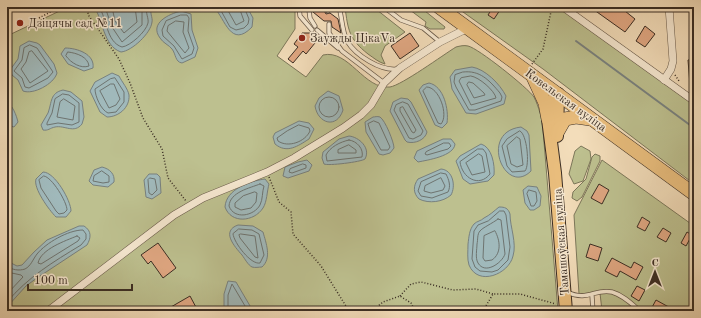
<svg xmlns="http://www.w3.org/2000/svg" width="701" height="318" font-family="'Old Standard TT',serif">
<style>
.green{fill:#bdc08f;stroke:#7c775a}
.water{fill:#a0b9bb;stroke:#78817f}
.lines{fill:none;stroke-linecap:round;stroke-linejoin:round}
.shore{stroke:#6e7470;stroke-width:1}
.stream{stroke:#78817f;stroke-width:2}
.building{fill:#e0a782;stroke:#3b2e24}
.lane-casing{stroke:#695a4a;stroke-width:5}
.street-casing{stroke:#695a4a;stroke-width:8}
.primary-casing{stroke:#3b2e24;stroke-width:14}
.highway-casing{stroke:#3b2e24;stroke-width:14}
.path{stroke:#3b2e24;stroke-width:1.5;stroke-dasharray:1 2;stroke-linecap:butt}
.lane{stroke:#f7e9d2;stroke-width:3.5}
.street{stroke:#f7e9d2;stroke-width:7}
.primary{stroke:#eabe7d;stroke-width:12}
.highway{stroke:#eabe7d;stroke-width:13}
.poi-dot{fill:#8f2418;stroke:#f7e9d2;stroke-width:1.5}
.labels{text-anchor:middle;stroke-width:3;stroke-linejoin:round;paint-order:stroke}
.poi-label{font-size:12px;fill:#3b2e24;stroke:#f7e9d2;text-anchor:start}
.street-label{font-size:12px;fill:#3b2e24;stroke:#f7e9d2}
</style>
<rect width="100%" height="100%" fill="#f3ddba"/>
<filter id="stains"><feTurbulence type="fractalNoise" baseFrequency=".005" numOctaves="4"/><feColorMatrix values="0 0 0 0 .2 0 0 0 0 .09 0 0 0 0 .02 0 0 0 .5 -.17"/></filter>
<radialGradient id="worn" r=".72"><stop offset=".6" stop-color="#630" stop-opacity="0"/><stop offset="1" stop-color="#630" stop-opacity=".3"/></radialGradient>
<!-- green -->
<g class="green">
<path d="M68 7H295V29L277 56 306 77 323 55C349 49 364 90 390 87 402 85 443 55 456 47 460 46 464 45 468 46 478 48 528 88 534 97 539 107 542 119 543 130L558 311H7V36Z"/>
<path d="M345 7H376L377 10 405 32 385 46 381 55 385 64C378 62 374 58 368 54 349 39 348 30 345 7Z"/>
<polygon points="406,7 420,7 445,27 444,29 430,29 425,26 426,22"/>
<polygon points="456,7 559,7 694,105 694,184 543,69"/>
<polygon points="581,146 590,151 591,159 583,181 574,184 569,174 575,151"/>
<polygon points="595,154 600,156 600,161 582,197 577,201 572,198 573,192 586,179 592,157"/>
<polygon points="602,160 694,226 694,311 602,311 600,293 579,294 574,215"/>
</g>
<!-- water -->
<g class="water">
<path d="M94 7H152C149 13 153 17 152 22 151 33 132 51 121 52 103 46 103 19 94 7Z"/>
<path d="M214 7H247L253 18 252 27C231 49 225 19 214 7Z"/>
<path d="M181 11 191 14 192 30 198 48 195 57 182 63C175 62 176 54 172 49 169 45 163 43 160 38 149 23 169 14 181 11Z"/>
<path d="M29 41 37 43 40 45 54 64 57 73C54 84 33 95 23 91L18 80 12 75 10 70 18 59 20 46Z"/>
<path d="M65 48C77 48 95 54 93 68L84 71 68 64 61 54Z"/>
<path d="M472 67C485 69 500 84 506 96L504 104 476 114 466 113 452 89 450 77 455 70Z"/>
<path d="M112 73 119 76C122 82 128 89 129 95 130 108 118 117 107 117L100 112 90 91 95 82Z"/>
<path d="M429 83C444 86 449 110 447 123L442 128 435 125 419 90 423 85Z"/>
<path d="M63 90 71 92 82 101 84 117 82 124C74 134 65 125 55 127 50 128 48 131 43 130L41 125C43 121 46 117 48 113 52 102 50 93 63 90Z"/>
<path d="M328 91 339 96 343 110C337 129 318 124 315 106L319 98Z"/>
<path d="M401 98 408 99 411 102 427 132C425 140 415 144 407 142L405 140 390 111 393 102Z"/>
<path d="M7 101C13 107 16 114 18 122L14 127 7 125Z"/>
<path d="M373 117C375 117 377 116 380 117 385 120 394 142 394 148L390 153 383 155 379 154 366 132 365 122Z"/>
<path d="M299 121 309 123 314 129 309 139C298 146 287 154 275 144L273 137 275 133Z"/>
<path d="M521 127 527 131 529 135 531 171C505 197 478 132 521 127Z"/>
<path d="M349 136C359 137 371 148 365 159 361 162 328 166 324 164L322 158 323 152 339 139Z"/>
<path d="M443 139H451L455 144C454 156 428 160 418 162L414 158 417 151Z"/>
<path d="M481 144C492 147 495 165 494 175L488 181 470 184 463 179 456 161 460 156Z"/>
<polygon points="307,160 312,165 309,171 288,178 283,176 285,167 298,162"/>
<path d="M102 167C110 169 115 174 114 182L108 187 93 185 89 181 94 170Z"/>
<path d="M441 169C453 170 456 186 451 195 443 202 429 204 419 199 413 193 413 186 418 179Z"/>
<path d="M43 172C55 172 71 201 71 211L66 217H56C49 210 33 188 36 179Z"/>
<polygon points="149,174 157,174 160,177 161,193 152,199 146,197 144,180"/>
<path d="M265 179 269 184C267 191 267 202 263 208 254 222 231 224 225 207 226 189 250 181 265 179Z"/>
<polygon points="528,186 537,187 541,196 540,206 534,210 530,210 525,203 523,190"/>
<path d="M499 207C505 207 508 208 510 214 510 227 517 243 513 256 509 274 478 287 469 265 467 259 468 251 468 244 469 237 469 230 474 224 477 221 481 221 484 218 490 215 494 211 499 207Z"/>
<path d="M238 225 253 226 263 232C266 243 272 258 262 267 259 267 255 268 252 267 248 265 245 259 242 255 234 246 221 231 238 225Z"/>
<path d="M79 226H84C92 231 91 238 87 245L37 278 26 286 7 307V261L17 266 22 265 34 252 47 240Z"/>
<polygon points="228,281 236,282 253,311 224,311 224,294"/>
</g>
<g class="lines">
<!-- shore -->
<g class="shore">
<path d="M99 7C107 18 106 42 122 47 130 46 146 32 148 23 149 18 145 13 147 7"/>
<polyline points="105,7 112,27 122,42 142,25 142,7"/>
<polyline points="112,7 115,21 124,33 137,22 135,7"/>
<polyline points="219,7 230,27 236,30 244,28 248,24 249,19 244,7"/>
<polyline points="226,7 236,25 244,21 239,7"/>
<polygon points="181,15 187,15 189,18 188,31 194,48 192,54 182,59 174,46 163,36 162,30 166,21"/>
<polygon points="176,21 184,22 183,32 189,48 185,53 167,31 168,26"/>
<polygon points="30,45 37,48 53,72 48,78 29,88 25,87 22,78 14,71 22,60 24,48"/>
<polygon points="32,51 48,71 30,83 21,69 26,62 29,52"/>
<path d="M68 52C77 53 88 57 89 66 81 69 71 63 66 56Z"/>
<path d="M463 72C480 70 489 80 500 93L502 97 501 101 475 110H469L456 87 454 82 455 75Z"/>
<path d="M471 76C479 77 495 91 496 98L471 105 459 81 461 78Z"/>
<path d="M115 78 124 92V102L116 112 108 113C101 110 95 96 95 89L110 79Z"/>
<polygon points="469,82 473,83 484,93 485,95 474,98 467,85"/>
<polygon points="111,84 114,84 120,99 116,105 109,108 100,91"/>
<path d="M427 87C439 87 449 115 441 124L438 123 423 91Z"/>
<polygon points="63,94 69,95 79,103 79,122 72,125 58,123 47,125 47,123 52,113 55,99"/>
<circle cx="329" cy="107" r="10"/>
<polygon points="64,99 75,106 73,120 57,117 60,102"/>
<polygon points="403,102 408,104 423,131 421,135 413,139 409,138 394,110 396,105"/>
<polygon points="403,107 416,130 414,133 412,132 400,111 400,108"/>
<polygon points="374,121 379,123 390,147 388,150 381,150 370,130 368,124"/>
<path d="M299 125 309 128 310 131C305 142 288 148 278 141L277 138 287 131Z"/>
<path d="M520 131C527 134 530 165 525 171L512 172 507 166 502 146 507 139Z"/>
<polygon points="517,137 520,139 523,165 517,167 511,164 507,146"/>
<path d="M349 140C357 141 364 149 362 157L327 161 326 155C330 147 340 142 349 140Z"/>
<polygon points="444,143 449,143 451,146 448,149 427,155 425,154 426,152"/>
<polygon points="349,145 356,150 356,153 338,153 338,150"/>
<path d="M478 149H483L486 153 490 174C479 188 462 178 460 162Z"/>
<polygon points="479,154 482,156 485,172 472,175 466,163"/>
<polygon points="303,164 306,165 306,168 292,173 289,172 290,169"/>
<polygon points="102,171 109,176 109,182 103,183 93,181 94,176"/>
<path d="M441 173 446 174C449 180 451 186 448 192L432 198 421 196 418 191 421 182Z"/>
<path d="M44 176C52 177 67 202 67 210L64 213 59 214 56 211 41 188 39 180Z"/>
<polygon points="150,178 155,179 157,190 152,195 149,193 148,180"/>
<polygon points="441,178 445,186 443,190 431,193 424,191 425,186"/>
<path d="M260 184 264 186C262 192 263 199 260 205 254 216 234 220 229 206 230 192 250 188 260 184Z"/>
<polygon points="529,190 536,192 537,201 534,206 531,206 527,194"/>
<polygon points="255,192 257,193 256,202 251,208 241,210 235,207 235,203 243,196"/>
<polygon points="500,211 504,211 506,215 510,247 508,260 498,270 492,272 480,271 475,267 472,259 474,231 478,225 488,221"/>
<path d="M498 219 501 220 505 254C502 263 485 275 478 263 475 258 477 249 477 244 478 240 477 234 480 231 482 228 493 223 498 219Z"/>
<path d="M239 229 252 230 259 234 264 255 260 263C251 265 234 243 233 234Z"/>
<path d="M495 231C500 240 502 253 492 260L485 261 483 258 484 236Z"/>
<polygon points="241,234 255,236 258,258 255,257 240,238 239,235"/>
<path d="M77 236 80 238 78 241 41 264 38 263C41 249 65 241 77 236Z"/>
<path d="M7 266C12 270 19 271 25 269 31 266 33 259 37 254 46 243 68 230 83 230L86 234V239L81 245C53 262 28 277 7 302"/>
<polyline points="7,272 21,275 23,277 7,294"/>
<polyline points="228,311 228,295 232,284 248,311"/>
</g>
<!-- stream -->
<polyline class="stream" points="576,41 694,128"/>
</g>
<!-- building -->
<g class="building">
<polygon points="310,7 322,7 326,14 330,13 338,19 341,33 332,27 331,21 324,21 313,12"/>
<polygon points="493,7 502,7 494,19 488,15"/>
<polygon points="590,7 620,7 635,19 625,32"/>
<polygon points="645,26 655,34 645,47 636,41"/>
<polygon points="302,33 314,33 315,43 306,54 303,51 293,63 288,59 298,47 294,44"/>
<polygon points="410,33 419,46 400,59 391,46"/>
<polygon points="694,59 694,85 690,85 688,60"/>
<polygon points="599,184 609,190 602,204 591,198"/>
<polygon points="642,217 650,222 645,231 637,227"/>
<polygon points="663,228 671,233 666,242 657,237"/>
<polygon points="687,232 692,235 686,246 681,243"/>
<polygon points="158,243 176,268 163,278 151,261 148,264 141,255"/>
<polygon points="590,244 602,248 598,261 586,257"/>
<polygon points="612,258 631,268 634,262 643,267 636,280 620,271 617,277 605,271"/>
<polygon points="637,286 645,290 639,301 631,296"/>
<polygon points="190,296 198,311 164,311"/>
<polygon points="656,300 676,311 650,311"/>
</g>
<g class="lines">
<defs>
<g id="lane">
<polyline points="299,7 300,16 312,30"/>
<polyline points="328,7 328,11"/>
<path d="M339 7C342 17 342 31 347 41 356 56 381 71 397 69"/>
<polyline points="384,7 401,20 423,28 440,42"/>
<polyline points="309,10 310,18 315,26"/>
<polyline points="329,24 329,33 342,51 384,83"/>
<polyline points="317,30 338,48"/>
<path d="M567 292C588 302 595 288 612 292 623 295 632 304 640 311"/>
<polyline points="592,296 593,311"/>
</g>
<g id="street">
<polyline points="563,7 694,101"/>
<polyline points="664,80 671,69 673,61 669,7"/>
<polyline points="48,311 174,215 203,198 267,172 294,158 343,128 361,115 371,105 384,83 400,68 440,42 468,28"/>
</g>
<g id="primary">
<polyline points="558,94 549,105 548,119 555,173 566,311"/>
<polyline points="557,136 558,94"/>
</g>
<g id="highway">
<polyline points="439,7 694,194"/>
<polyline points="533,77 545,103 548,119"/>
<polyline points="557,133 565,119 576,117 590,119"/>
</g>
</defs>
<!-- lane casing -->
<use href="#lane" class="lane-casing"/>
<!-- street casing -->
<use href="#street" class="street-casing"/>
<!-- primary casing -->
<use href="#primary" class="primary-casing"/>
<!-- highway casing -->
<use href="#highway" class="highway-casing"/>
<!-- path -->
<g class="path">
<polyline points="86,7 89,16 119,59 130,83 143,118 162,149 168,178 186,201"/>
<polyline points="39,18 60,7"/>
<polyline points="532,64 543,49 552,7"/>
<polyline points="675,75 679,81"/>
<polyline points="269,177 279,202 291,212 293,234 321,266 349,311"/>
<polyline points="400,296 411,284 421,282 453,290 476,289 493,294"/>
<polyline points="372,311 383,302 400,296 411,303 415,311"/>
<polyline points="483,311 493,294 520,294 556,304"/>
</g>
<!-- lane -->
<use href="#lane" class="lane"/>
<!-- street -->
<use href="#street" class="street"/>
<!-- primary -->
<use href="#primary" class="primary"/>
<!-- highway -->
<use href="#highway" class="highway"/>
</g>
<!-- markers -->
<g class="poi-dot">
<circle cx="20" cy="23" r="4"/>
<circle cx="302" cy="38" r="4"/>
</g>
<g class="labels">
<!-- poi labels -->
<g class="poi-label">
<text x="28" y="27">Дзіцячы сад №11</text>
<text x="310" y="42">Заужды ЦікаVа</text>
</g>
<!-- street labels -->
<g class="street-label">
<text transform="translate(566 100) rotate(36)" y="4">Ковельская вуліца</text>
<text transform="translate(561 242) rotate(-94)" y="4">Тамашоўская вуліца</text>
</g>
</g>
<!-- margin -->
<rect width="701" height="318" fill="none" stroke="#f3ddba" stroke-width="24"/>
<rect x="8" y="8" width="685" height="302" fill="none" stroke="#3b2e24" stroke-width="2"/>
<rect x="12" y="12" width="677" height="294" fill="none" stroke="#3b2e24"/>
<!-- north arrow -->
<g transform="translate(655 272)" stroke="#f7e9d2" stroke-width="3" paint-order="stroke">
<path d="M0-3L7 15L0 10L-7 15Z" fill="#3b2e24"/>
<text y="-6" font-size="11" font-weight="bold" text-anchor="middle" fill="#3b2e24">С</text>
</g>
<!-- scale -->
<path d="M28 284v6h104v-6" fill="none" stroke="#3b2e24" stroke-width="2"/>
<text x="34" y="284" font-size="12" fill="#3b2e24" stroke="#f7e9d2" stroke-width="3" paint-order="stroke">100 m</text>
<rect width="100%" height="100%" filter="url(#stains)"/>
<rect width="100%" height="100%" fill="url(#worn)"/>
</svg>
